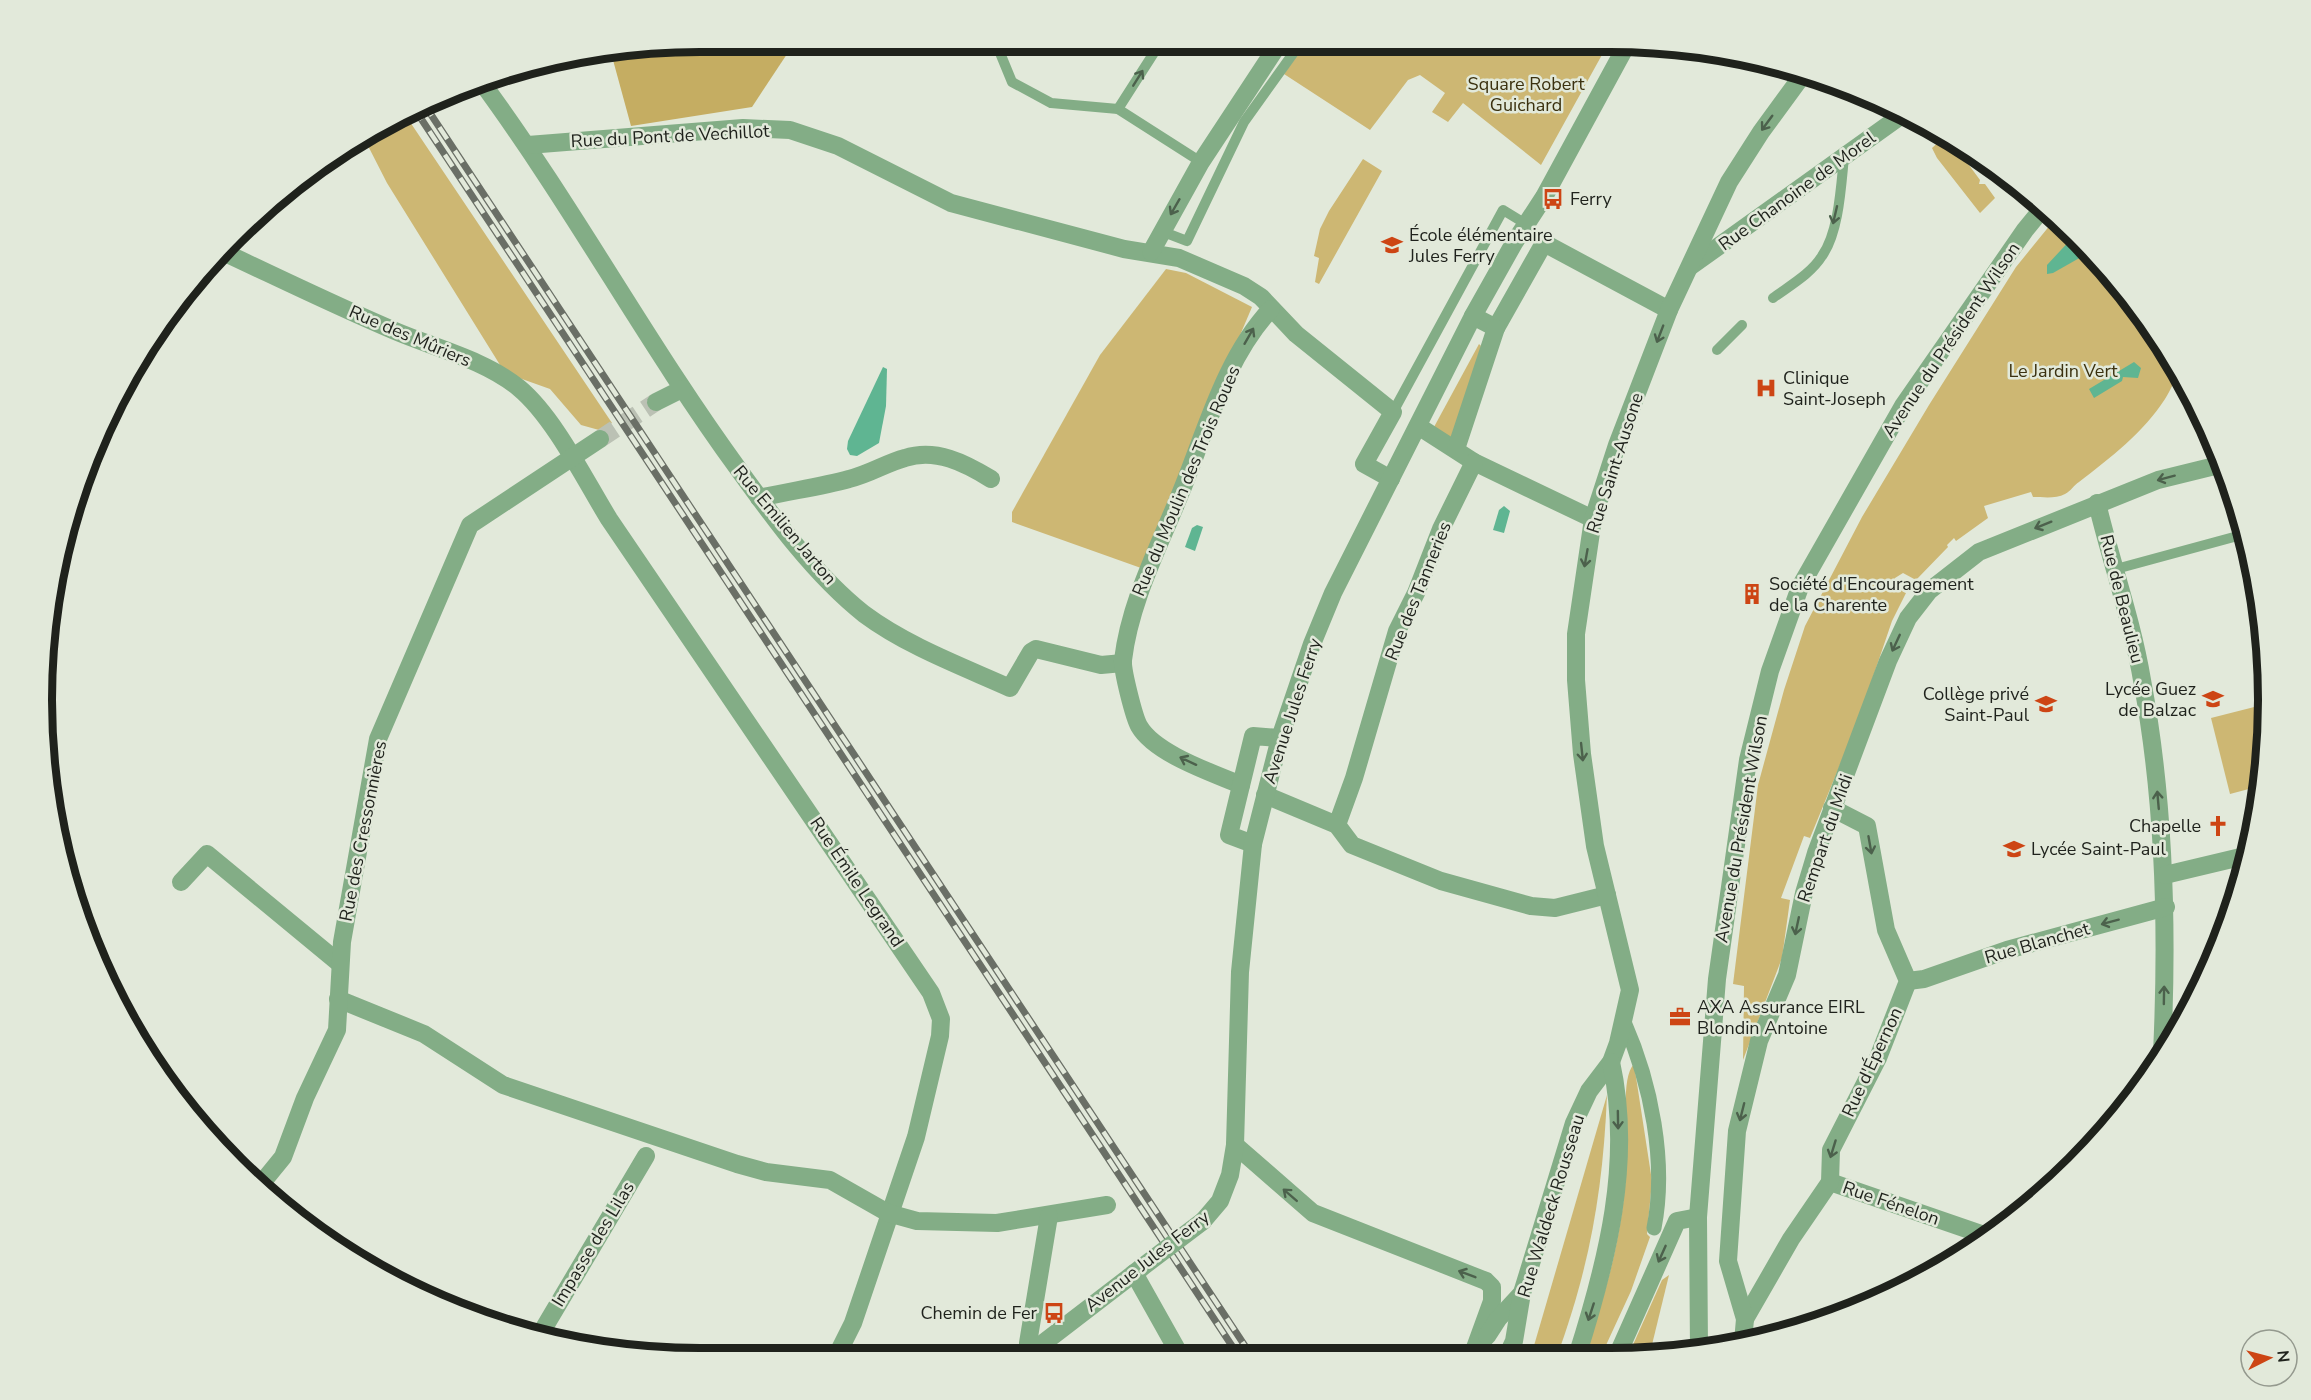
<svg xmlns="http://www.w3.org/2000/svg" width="2311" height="1400" font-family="'Nunito Sans',sans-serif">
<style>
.green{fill:#cdb773}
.forest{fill:#c5ad62}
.water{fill:#5fb592}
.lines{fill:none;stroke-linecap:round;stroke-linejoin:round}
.minor-tunnel{stroke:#bbc1b4;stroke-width:18;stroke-dasharray:18 9;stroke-linecap:butt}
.service{stroke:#83ad86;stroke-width:10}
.pedestrian{stroke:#83ad86;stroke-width:15}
.minor{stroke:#83ad86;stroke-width:18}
.tertiary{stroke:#83ad86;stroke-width:18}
.rail-casing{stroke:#6a6f66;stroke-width:7}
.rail{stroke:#e2e9da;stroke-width:4.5;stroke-dasharray:14;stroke-linecap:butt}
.tertiary-bridge{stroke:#83ad86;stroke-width:18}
.oneway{stroke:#4c614c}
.labels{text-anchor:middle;stroke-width:5;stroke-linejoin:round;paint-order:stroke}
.park-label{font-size:18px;fill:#3b310f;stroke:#e2e9da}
.street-label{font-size:18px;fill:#1f221c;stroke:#e2e9da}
.poi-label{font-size:18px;fill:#1f221c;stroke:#e2e9da;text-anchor:start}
.rim{fill:none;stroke:#1f221c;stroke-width:8}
</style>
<rect width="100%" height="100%" fill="#e2e9da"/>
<!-- green -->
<g class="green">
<polygon points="1302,48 1594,48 1603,53 1541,165 1463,103 1448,122 1432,112 1445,93 1420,75 1408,80 1370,130 1284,74"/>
<polygon points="404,113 612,423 599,430 581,425 550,389 505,373 387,183 364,138"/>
<polygon points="1943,138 1957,146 1963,155 1961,160 1966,161 1980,180 1979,184 1985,184 1995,198 1980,213 1937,158 1932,148"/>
<polygon points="1363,159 1382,171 1319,284 1315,282 1319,258 1314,256 1320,229 1329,211"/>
<path d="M2055 219 2105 266 2181 371C2174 380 2171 390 2165 399 2144 432 2110 458 2079 482 2074 485 2071 491 2065 494 2056 499 2043 497 2033 497L2031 492 1984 506 1988 518 1956 541 1954 538 1947 545 1948 547 1916 580 1903 573 1895 578V587L1906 593 1892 621 1858 721 1810 838 1804 836 1781 898 1790 900 1782 958 1743 1060 1744 986 1733 984 1758 785 1784 690 1805 626 1862 517 1929 405 2016 267Z"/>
<polygon points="1166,269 1186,273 1252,307 1141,568 1012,522 1012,512 1100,355"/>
<polygon points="1479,344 1481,346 1453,439 1434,427"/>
<polygon points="2266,704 2268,743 2260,786 2230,794 2211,718"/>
<path d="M1634 1064 1652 1181 1647 1234 1650 1237 1631 1291 1601 1356H1583C1608 1291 1625 1224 1627 1154 1628 1134 1620 1078 1634 1064Z"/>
<path d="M1607 1095C1603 1190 1590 1266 1557 1356H1531Z"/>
<polygon points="1669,1275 1649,1357 1628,1356 1662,1280"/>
</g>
<!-- forest -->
<polygon class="forest" points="791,48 752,107 631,126 610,49"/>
<!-- water -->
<g class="water">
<polygon points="2074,236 2090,252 2053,273 2047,274 2047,265"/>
<polygon points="2134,362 2141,368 2138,378 2123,377 2122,381 2094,398 2089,389"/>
<polygon points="883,367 887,369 886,406 879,443 857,456 850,455 847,449 848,441"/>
<polygon points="1504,506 1510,511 1504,533 1493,530 1499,510"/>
<polygon points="1197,525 1203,527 1195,551 1185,547 1192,528"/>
</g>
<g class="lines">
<!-- minor-tunnel -->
<polyline class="minor-tunnel" points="600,439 656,402"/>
<!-- service -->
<g class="service">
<polyline points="998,48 1012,82 1051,103 1118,109 1201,162"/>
<polyline points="1118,109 1157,48"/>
<polyline points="1161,231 1187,241 1244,122 1297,48"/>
<path d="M1773 298C1789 286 1811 274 1822 256 1839 232 1841 186 1844 157"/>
<polyline points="1717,350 1742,325"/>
<polyline points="1393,412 1503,210 1526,224"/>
<polyline points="2222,464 2241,535"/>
<polyline points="2116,569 2245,534"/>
</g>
<!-- pedestrian -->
<path class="pedestrian" d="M1624 1022C1651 1083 1667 1162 1654 1228"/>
<!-- minor -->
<g class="minor">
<path d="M480 80C573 206 647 344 739 470 775 520 815 575 864 614 907 646 961 666 1010 688L1031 652 1036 649 1101 665 1123 663"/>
<polyline points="528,145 743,128 790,130 838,146 951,203 1124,249 1179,258 1244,286 1261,297 1296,334 1393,412 1364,464 1391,479"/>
<path d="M221 251C279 278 336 306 395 331 435 348 485 360 519 388 554 417 585 480 609 519L931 993 941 1019 940 1036 916 1137 853 1323 838 1353"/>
<polyline points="1151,252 1201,162 1276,48"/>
<polyline points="1691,266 1902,115"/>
<polyline points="1473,316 1496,328 1544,243 1669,310"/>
<polyline points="656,402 682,389"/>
<polyline points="1418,426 1474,462 1593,519"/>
<polyline points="1456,449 1496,328"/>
<path d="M759 498C789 491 820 487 849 479 870 474 886 463 905 458 936 448 965 463 991 479"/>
<path d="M2097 503C2111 562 2132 620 2142 680 2165 803 2168 928 2162 1053"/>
<path d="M1241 785C1213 773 1155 754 1139 726 1134 717 1122 670 1123 660 1130 601 1159 547 1181 492 1206 431 1225 358 1271 309"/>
<polyline points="1265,795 1337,825 1352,845 1441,881 1531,906 1555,908 1607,895"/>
<polyline points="1337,825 1354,778 1397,631 1416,593 1441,529 1474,462"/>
<polyline points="1253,844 1229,835 1253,736 1280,738"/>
<polyline points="2165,875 2249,855"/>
<polyline points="181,882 207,854 339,963"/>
<polyline points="1908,981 1924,979 2007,950 2166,907"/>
<polyline points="338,999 424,1034 503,1085 737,1164 766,1172 830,1180 888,1213 917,1221 997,1223 1107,1205"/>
<polyline points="1235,1145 1313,1213 1486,1281 1492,1287 1492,1301 1472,1356"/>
<polyline points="1830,1182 1987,1236"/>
<polyline points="261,1184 283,1157 305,1098 337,1030 342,942 378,739 470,525 600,439"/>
<polyline points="1134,1273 1180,1355"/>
<polyline points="1745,1319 1791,1239 1830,1182 1831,1150 1878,1058 1908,981 1886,930 1867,826 1832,808"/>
<polyline points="541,1333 646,1156"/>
<polyline points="1487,1336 1498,1319 1522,1293"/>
<polyline points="1743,1342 1745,1319 1728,1261 1737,1131 1759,1041 1787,975 1804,893 1816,853 1888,661 1908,618 1929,591 1979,552 2158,480 2223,464"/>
<polyline points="1030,1353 1028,1343 1049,1216"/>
<polyline points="1507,1356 1514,1341 1522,1293 1574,1123 1589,1091 1611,1062 1618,1043 1630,990 1595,846 1582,754 1576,680 1576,634 1593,519 1617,445 1669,310 1729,182 1761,132 1802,76"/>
<path d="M1577 1356C1607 1262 1633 1161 1611 1062"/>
<polyline points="1617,1356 1677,1221 1698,1217"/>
</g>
<!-- tertiary -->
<g class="tertiary">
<polyline points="1203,1221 1220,1201 1230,1175 1235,1145 1240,972 1253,844 1280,738 1312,644 1333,593 1473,316 1514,243 1544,197 1625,48"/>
<polyline points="1699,1349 1698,1217 1717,979 1748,760 1770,671 1800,587 1903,406 2025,230 2043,208"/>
<polyline points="1029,1354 1141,1268"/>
</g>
<defs>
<g id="rail">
<polyline points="424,104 1251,1355"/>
<polyline points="414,108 1238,1355"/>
</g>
</defs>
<!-- rail casing -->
<use href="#rail" class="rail-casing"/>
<!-- rail -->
<use href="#rail" class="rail"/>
<!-- tertiary-bridge -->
<polyline class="tertiary-bridge" points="1141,1268 1203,1221"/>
</g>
<!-- one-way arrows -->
<defs><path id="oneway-shaft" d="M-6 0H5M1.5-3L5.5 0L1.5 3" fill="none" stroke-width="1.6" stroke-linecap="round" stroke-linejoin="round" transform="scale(1.5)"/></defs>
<g class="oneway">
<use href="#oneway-shaft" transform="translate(1138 78) rotate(-58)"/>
<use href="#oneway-shaft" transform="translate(1767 123) rotate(126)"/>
<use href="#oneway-shaft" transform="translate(1175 207) rotate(120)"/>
<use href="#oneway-shaft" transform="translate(1835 215) rotate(103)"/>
<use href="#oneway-shaft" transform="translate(1660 334) rotate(111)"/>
<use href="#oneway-shaft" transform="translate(1249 336) rotate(-60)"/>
<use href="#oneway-shaft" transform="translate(2166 478) rotate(165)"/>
<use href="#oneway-shaft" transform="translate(2043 525) rotate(158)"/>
<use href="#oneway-shaft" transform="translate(1586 558) rotate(100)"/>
<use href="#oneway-shaft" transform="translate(1896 643) rotate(115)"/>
<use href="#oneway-shaft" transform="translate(1582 752) rotate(84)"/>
<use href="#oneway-shaft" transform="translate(1188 761) rotate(-155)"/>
<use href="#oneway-shaft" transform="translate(2158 800) rotate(-95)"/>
<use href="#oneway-shaft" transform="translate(1870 845) rotate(80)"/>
<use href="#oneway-shaft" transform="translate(2110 922) rotate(165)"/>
<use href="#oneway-shaft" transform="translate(1797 926) rotate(102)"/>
<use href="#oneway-shaft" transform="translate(2164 995) rotate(-89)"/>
<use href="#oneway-shaft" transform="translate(1742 1112) rotate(104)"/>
<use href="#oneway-shaft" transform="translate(1618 1120) rotate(89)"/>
<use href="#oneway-shaft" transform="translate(1833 1149) rotate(107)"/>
<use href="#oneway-shaft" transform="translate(1290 1195) rotate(-139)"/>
<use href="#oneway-shaft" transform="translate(1662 1254) rotate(114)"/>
<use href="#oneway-shaft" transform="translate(1467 1274) rotate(-159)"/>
<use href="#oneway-shaft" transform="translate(1591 1312) rotate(108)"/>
</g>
<!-- icons -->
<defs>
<symbol id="bus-bare" viewBox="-9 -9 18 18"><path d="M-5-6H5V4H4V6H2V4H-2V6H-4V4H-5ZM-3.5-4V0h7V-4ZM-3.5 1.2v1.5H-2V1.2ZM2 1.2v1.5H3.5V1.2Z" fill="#cd4514" stroke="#e2e9da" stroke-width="2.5" paint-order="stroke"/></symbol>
<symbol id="school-bare" viewBox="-9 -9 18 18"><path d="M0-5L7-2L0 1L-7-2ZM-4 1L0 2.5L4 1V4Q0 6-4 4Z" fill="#cd4514" stroke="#e2e9da" stroke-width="2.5" paint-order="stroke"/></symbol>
<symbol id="hospital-bare" viewBox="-9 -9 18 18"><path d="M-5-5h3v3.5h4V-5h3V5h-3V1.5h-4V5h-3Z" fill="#cd4514" stroke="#e2e9da" stroke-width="2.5" paint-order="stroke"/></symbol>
<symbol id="building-bare" viewBox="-9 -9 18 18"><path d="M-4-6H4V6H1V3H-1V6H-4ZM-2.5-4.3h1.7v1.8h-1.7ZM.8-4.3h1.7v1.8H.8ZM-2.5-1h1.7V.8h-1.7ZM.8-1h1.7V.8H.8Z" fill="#cd4514" stroke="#e2e9da" stroke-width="2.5" paint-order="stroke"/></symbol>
<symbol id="church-bare" viewBox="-9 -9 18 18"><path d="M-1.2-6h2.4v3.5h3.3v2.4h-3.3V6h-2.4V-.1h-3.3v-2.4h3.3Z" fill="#cd4514" stroke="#e2e9da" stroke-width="2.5" paint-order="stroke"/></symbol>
<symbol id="office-bare" viewBox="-9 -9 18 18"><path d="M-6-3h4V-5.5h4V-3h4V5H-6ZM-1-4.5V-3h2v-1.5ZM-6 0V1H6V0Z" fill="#cd4514" stroke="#e2e9da" stroke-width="2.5" paint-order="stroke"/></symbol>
</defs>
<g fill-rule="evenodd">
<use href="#bus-bare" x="1538" y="184" width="30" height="30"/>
<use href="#school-bare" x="1377" y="230" width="30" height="30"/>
<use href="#hospital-bare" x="1751" y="373" width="30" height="30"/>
<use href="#building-bare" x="1737" y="579" width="30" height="30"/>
<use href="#school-bare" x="2198" y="684" width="30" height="30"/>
<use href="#school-bare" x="2031" y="689" width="30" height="30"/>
<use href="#church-bare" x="2203" y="811" width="30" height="30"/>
<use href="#school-bare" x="1999" y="834" width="30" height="30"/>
<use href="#office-bare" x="1665" y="1002" width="30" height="30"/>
<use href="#bus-bare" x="1039" y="1298" width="30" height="30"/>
</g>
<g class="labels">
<!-- park labels -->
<g class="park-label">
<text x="1526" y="90">Square Robert<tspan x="1526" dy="21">Guichard</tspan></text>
<text x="2063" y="377">Le Jardin Vert</text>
</g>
<!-- street labels -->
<g class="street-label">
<text transform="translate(670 136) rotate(-3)" y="6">Rue du Pont de Vechillot</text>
<text transform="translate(1797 191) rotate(-36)" y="6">Rue Chanoine de Morel</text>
<text transform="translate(410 336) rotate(23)" y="6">Rue des Mûriers</text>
<text transform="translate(1951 340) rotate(-56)" y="6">Avenue du Président Wilson</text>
<text transform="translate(1615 463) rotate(-72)" y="6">Rue Saint-Ausone</text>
<text transform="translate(1186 481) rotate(-67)" y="6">Rue du Moulin des Trois Roues</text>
<text transform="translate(785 525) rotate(50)" y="6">Rue Emilien Jarton</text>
<text transform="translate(1418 591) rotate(-68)" y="6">Rue des Tanneries</text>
<text transform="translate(2122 599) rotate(76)" y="6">Rue de Beaulieu</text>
<text transform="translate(1292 711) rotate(-72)" y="6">Avenue Jules Ferry</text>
<text transform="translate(1741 829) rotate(-80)" y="6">Avenue du Président Wilson</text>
<text transform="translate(363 831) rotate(-79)" y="6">Rue des Cressonnières</text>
<text transform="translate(1825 838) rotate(-71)" y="6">Rempart du Midi</text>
<text transform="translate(857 882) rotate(56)" y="6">Rue Émile Legrand</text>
<text transform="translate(2037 943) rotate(-16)" y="6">Rue Blanchet</text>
<text transform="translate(1872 1062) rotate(-65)" y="6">Rue d'Épernon</text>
<text transform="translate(1891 1203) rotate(19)" y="6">Rue Fénelon</text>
<text transform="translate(1551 1206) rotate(-73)" y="6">Rue Waldeck Rousseau</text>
<text transform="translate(593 1244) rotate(-59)" y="6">Impasse des Lilas</text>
<text transform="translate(1147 1261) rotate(-38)" y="6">Avenue Jules Ferry</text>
</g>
<!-- poi labels -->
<g class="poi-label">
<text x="1570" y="205">Ferry</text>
<text x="1409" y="241">École élémentaire<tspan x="1409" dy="21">Jules Ferry</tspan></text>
<text x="1783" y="384">Clinique<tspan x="1783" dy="21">Saint-Joseph</tspan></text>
<text x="1769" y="590">Société d'Encouragement<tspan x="1769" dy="21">de la Charente</tspan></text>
<text x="2196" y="695" text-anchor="end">Lycée Guez<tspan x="2196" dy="21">de Balzac</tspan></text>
<text x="2029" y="700" text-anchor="end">Collège privé<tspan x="2029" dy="21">Saint-Paul</tspan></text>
<text x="2201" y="832" text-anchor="end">Chapelle</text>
<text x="2031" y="855">Lycée Saint-Paul</text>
<text x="1697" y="1013">AXA Assurance EIRL<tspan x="1697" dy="21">Blondin Antoine</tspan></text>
<text x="1037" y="1319" text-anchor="end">Chemin de Fer</text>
</g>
</g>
<!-- crop -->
<path d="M0 0H2311V1400H0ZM700 52H1610A648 648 0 0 1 2258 700V700A648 648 0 0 1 1610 1348H700A648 648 0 0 1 52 700V700A648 648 0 0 1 700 52Z" fill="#e2e9da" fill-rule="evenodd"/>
<path class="rim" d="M700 52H1610A648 648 0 0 1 2258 700V700A648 648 0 0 1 1610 1348H700A648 648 0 0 1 52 700V700A648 648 0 0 1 700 52Z"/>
<!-- north arrow -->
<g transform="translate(2269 1358) rotate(84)"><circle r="28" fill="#e2e9da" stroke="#94998e" stroke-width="1.5"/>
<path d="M0-4.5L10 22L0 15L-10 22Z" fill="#cd4514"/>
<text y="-9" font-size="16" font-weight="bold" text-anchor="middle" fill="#1f221c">N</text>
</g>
</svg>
